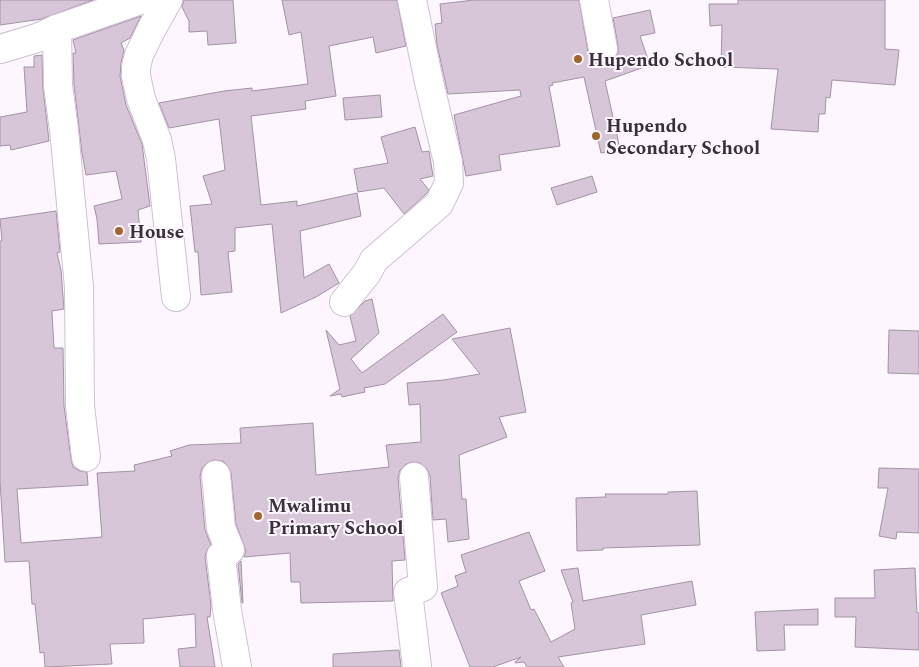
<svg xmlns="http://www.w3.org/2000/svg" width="919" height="667" font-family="Spectral,serif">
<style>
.building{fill:#d7c5d8;stroke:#a492a5}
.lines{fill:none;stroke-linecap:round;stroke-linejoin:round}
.minor-casing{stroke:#d0c0d4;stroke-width:30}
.minor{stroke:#fff;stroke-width:28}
.poi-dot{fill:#a3652b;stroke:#fdf6ff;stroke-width:2}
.labels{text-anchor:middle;stroke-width:4;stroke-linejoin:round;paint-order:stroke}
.poi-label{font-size:19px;font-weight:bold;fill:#383139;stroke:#fdf6ff;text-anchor:start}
</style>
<rect width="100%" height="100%" fill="#fdf6ff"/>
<!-- building -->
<g class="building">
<polygon points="0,0 93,0 42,19 0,25"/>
<polygon points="184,0 233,0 236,43 208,45 207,31 189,32 189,21 182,7"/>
<polygon points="282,0 397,0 406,46 376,53 373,37 329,46 336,96 305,101 306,109 251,116 261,205 297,201 297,206 357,193 361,216 300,231 304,278 329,264 339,283 316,297 281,313 272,224 235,228 235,251 228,252 232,292 201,295 198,252 195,252 190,206 212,204 203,176 225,170 219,119 169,128 159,103 224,91 252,88 252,91 308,84 301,32 289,35"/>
<polygon points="474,0 579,0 588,52 591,59 598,64 605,64 613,61 618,54 618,46 613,18 650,10 655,33 640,36 650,65 605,81 620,149 601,153 584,77 552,83 553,85 549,86 560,146 499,155 501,170 466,176 454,115 521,96 520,90 448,94 437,45 435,24 442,23 440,4"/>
<polygon points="738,0 885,0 885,49 899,50 895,85 832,80 830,98 826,97 825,114 819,114 818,132 771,129 778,69 721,67 722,25 710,26 709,4 738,4"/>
<polygon points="141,16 130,38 121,43 124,50 121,63 120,76 126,105 142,144 150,206 138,210 141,242 99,244 97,219 94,206 122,199 116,171 86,175 82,153 74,85 73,53 76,53 73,40"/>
<polygon points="42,55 43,88 49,141 11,150 10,145 0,146 0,117 27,112 24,67 34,67 34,56"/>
<polygon points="380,95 382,117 345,120 343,98"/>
<polygon points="415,127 422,152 429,151 433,176 420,179 429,190 426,194 404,214 384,188 358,192 354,169 388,163 381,137"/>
<polygon points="592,176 597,192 557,205 551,188"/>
<polygon points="56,211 60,252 57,253 61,270 64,309 52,311 54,348 63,348 64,406 71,459 73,467 80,471 87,472 88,485 17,489 21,543 102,537 97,473 135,471 134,465 172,456 170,451 189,445 241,443 240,428 313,423 316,475 389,467 386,445 421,442 420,404 409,405 407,383 444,380 480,374 452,339 510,328 526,412 499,417 507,437 459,455 462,499 466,499 469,539 448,542 446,519 433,520 430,476 427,469 420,463 412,462 406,464 400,470 398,478 405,560 392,561 393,601 301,603 300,582 291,582 290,553 244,557 246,551 236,524 231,473 228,466 223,461 214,460 207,463 202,468 200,476 205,530 211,545 207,550 205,557 211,605 210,617 207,617 215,667 180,667 178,649 196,647 195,614 143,619 144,643 110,644 112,664 45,667 44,652 40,653 35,604 32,604 29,561 5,562 0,481 0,241 2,241 0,219"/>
<polygon points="372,299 379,333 351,359 362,373 443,314 457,332 385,384 364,388 365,392 342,397 341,394 330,396 340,389 326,330 339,345 356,341 350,316 365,301"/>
<polygon points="889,330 919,331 919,374 888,373"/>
<polygon points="879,468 919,469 919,533 897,532 896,539 879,536 888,488 878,488"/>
<polygon points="697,491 700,545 603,548 603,550 577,551 576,498 606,497 605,494 668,494 668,492"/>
<polygon points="529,532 545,571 519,581 531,610 534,609 551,642 575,629 571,603 573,602 561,570 578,568 583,601 692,581 696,605 641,615 645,644 558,657 564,667 527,667 524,662 515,663 515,662 521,657 493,667 470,667 441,593 458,586 455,576 466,572 461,555"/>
<polygon points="241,561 243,603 242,603 238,564"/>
<polygon points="915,568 917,613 919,613 919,650 855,647 856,617 835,617 835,598 875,598 874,570"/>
<polygon points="818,609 818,625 784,625 785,650 757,651 755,612"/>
<polygon points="399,650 401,667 333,667 333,654"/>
</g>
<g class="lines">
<defs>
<g id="minor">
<polyline points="168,0 151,30 139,55 136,67 136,76 141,99 157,140 161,159 176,297"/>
<polyline points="594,0 603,49"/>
<polyline points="57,29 58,86 64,130 79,287 80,406 86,457"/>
<polyline points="0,49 37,38 57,29 140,0"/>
<polyline points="344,302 367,273 374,260 439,204 449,183 448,162 429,82 412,0"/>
<polyline points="216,475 221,528 230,550 221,556 227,610 237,667"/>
<polyline points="414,477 423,587 408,592 417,667"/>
</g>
</defs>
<!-- minor casing -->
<use href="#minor" class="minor-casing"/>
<!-- minor -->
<use href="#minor" class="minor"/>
</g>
<!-- markers -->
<g class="poi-dot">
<circle cx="578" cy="59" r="5"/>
<circle cx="596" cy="136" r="5"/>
<circle cx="119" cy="231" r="5"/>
<circle cx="258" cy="516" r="5"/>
</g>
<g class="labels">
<!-- poi labels -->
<g class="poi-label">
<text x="588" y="66">Hupendo School</text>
<text x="606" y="132">Hupendo<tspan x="606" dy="22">Secondary School</tspan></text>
<text x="129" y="238">House</text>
<text x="268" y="512">Mwalimu<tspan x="268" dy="22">Primary School</tspan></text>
</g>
</g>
</svg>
